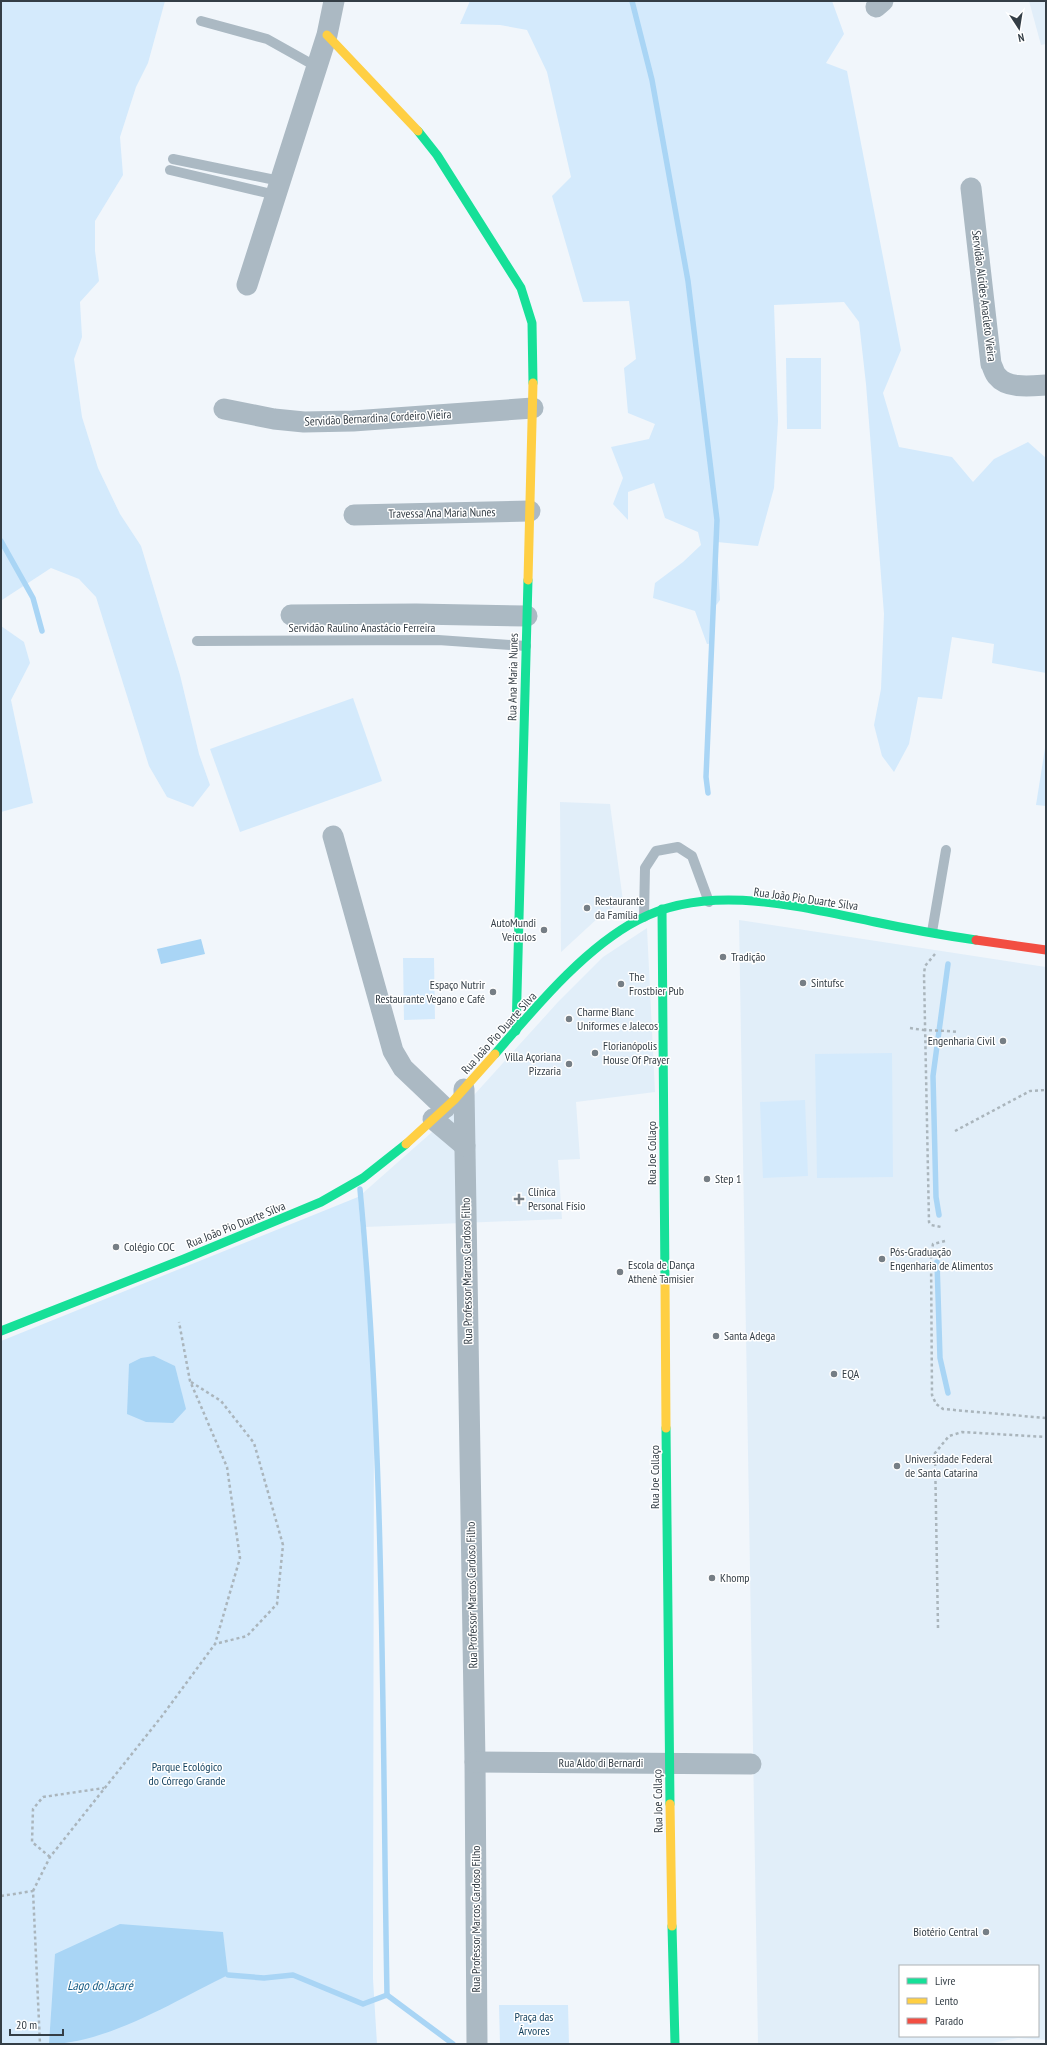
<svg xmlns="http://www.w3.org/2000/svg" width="1047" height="2045" font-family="'PT Sans Narrow',sans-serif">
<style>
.built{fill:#e1eef9;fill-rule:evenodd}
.green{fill:#d4eafc}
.water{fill:#a9d5f5}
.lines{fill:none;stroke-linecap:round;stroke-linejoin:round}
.stream{stroke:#a9d5f5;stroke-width:5.5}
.path{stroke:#aab5bc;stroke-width:2.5;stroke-dasharray:3 3;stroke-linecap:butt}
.lane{stroke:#abb9c3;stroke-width:10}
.street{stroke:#abb9c3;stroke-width:21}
.fast{stroke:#16e098;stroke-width:9}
.slow{stroke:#ffcf43;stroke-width:9}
.jam{stroke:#f24e42;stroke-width:9}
.path-bridge{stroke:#aab5bc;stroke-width:2.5;stroke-dasharray:3 3;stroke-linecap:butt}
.poi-dot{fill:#767e85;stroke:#fff;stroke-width:1.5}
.labels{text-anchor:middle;stroke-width:3;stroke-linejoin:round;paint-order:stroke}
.street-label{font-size:12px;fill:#343e46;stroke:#fff}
.poi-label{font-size:12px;fill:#343e46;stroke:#fff;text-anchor:start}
.park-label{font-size:12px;fill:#0f3e5c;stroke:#fff}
.water-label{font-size:13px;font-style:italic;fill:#125983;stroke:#fff}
</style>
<rect width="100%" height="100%" fill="#f1f6fb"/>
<!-- built -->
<g class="built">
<polygon points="1029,1 1046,1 1046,44 1041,45"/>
<polygon points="560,802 610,804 623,901 600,916 561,952"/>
<path d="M739 920 1046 967V2040L1018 2038 987 2044H758ZM900 1966H1038V2036H900Z"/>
<polygon points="647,928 655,1092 576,1102 580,1159 558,1160 562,1219 365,1227 363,1193 474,1095 558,1002 603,957"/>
</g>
<!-- green -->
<g class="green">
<polygon points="1,1 165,1 148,63 136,87 120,137 123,175 95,221 95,251 99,281 80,302 82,337 74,359 82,417 98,468 120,514 141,546 180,675 199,754 210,785 193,807 167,797 149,766 96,597 79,579 51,568 2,600 1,606"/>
<polygon points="470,1 832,1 844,34 826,63 847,71 901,350 883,393 899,447 952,457 973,482 994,459 1028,442 1046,458 1046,673 992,663 994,644 952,637 942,699 918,697 909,744 894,772 882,756 874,725 881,689 884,614 866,384 859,322 844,302 774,305 778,421 774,488 758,546 717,542 720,600 714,608 714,643 707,644 695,611 653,598 655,583 683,562 701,545 698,532 665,518 654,483 628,492 628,520 613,504 623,478 611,447 649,439 655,424 628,413 624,368 636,359 629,301 583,302 552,196 571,177 547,72 527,30 500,25 460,24"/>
<polygon points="786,358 821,358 821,429 787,429"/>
<polygon points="1,626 24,642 30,663 11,700 33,803 1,812"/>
<polygon points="353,698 382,781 240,832 210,749"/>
<polygon points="1046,742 1046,806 1036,805"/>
<polygon points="403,958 434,958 435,1019 404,1020"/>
<polygon points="892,1053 893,1177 817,1178 815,1054"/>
<polygon points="805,1100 808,1176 763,1178 760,1102"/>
<polygon points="358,1197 374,1377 373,1979 377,2044 1,2044 1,1341"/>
<polygon points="499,2005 568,2005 569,2044 500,2044"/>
</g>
<!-- water -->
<g class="water">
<polygon points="201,939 205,954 161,964 157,949"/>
<polygon points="154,1356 175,1366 186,1409 173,1423 146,1422 127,1414 129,1364 141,1358"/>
<path d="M120 1924 223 1932 228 1975C177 2000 106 2044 49 2044L55 1954Z"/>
</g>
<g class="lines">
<!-- stream -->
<g class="stream">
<polyline points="632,1 652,80 688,281 717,520 706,777 708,793"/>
<polyline points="1,541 33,598 42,631"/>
<path d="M360 1189C385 1456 382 1726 387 1995"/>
<polyline points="939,1215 936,1197 933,1076 948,964"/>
<polyline points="937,1262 940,1358 948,1393"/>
<polyline points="228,1975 264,1978 293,1975 363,2004 387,1995 453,2044"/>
</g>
<!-- path -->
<g class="path">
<polyline points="935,954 925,966 924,974 929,1222 931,1225 941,1227"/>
<polyline points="910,1028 923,1030"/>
<polyline points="947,1031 958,1032"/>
<polyline points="955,1131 1030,1091 1046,1090"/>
<polyline points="945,1241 933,1244 931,1255 932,1395 936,1404 943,1409 1046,1418"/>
<polyline points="191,1382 221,1401 254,1443 283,1545 277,1604 247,1636 215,1644"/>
<polyline points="938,1628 935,1453 949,1436 962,1432 1046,1437"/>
<polyline points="50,1857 32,1842 33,1809 43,1797 104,1788"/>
<polyline points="33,1891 50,1857 162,1716 215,1644 240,1558 227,1467 190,1381 179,1322"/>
<polyline points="1,1896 33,1891 40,2044"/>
</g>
<!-- lane -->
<g class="lane">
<polyline points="201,21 267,39 317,67"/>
<polyline points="173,159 280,181"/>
<polyline points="170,170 276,195"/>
<polyline points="197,641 438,640 526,646"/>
<polyline points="644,917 645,868 656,851 678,847 692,856 709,902"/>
<polyline points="932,932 946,850"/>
</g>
<!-- street -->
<g class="street">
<polyline points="876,7 883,1"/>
<path d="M971 188 991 364C993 367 994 373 997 376 1007 389 1031 386 1046 385"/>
<polyline points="247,285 327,35 334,1"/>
<polyline points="224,409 274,419 304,422 353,421 533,408"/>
<polyline points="354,515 530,511"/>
<polyline points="291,615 416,614 527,616"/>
<polyline points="333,836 393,1051 403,1068 445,1108"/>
<polyline points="464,1089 475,1762 477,2044"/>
<polyline points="433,1119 465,1146"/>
<polyline points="475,1762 751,1764"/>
</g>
<!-- fast -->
<g class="fast">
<polyline points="418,131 437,155 521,288 532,323 533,383"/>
<polyline points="662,909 665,1282"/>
<polyline points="516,1031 528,580"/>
<path d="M495 1054C534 1009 584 948 638 920 709 882 800 907 875 922 908 929 942 935 976 940"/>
<polyline points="1,1331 184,1259 321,1202 363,1178 406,1144"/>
<polyline points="666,1428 670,1804"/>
<polyline points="672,1926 675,2044"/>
</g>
<!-- slow -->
<g class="slow">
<polyline points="327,35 418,131"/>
<polyline points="528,580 533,383"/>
<polyline points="406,1144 454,1100 495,1054"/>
<polyline points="665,1282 666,1428"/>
<polyline points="670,1804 672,1926"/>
</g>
<!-- jam -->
<polyline class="jam" points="976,940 1046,950"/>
<!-- path-bridge -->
<polyline class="path-bridge" points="923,1030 947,1031"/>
</g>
<!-- markers -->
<g class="poi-dot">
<circle cx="587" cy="908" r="4"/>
<circle cx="544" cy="930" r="4"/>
<circle cx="723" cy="957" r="4"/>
<circle cx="803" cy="983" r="4"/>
<circle cx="621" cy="984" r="4"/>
<circle cx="493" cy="992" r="4"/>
<circle cx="569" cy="1019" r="4"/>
<circle cx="1003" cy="1041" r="4"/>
<circle cx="595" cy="1053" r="4"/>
<circle cx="569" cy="1064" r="4"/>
<circle cx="707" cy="1179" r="4"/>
<path d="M517 1193h4v4h4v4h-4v4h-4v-4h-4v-4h4z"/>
<circle cx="116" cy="1247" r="4"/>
<circle cx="882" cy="1259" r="4"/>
<circle cx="620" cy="1272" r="4"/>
<circle cx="716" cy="1336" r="4"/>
<circle cx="834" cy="1374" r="4"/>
<circle cx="897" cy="1466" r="4"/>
<circle cx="712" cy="1578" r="4"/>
<circle cx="986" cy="1932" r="4"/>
</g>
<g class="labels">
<!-- street labels -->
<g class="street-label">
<text transform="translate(984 296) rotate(83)" y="4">Servidão Alcides Anacleto Vieira</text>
<text transform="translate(378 418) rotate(-3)" y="4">Servidão Bernardina Cordeiro Vieira</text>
<text transform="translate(442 513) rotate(-1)" y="4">Travessa Ana Maria Nunes</text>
<text x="362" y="632">Servidão Raulino Anastácio Ferreira</text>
<text transform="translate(513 677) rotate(-89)" y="4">Rua Ana Maria Nunes</text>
<text transform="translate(806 899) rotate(8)" y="4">Rua João Pio Duarte Silva</text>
<text transform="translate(499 1033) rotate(-48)" y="4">Rua João Pio Duarte Silva</text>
<text transform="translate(652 1153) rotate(-90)" y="4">Rua Joe Collaço</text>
<text transform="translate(236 1225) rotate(-22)" y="4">Rua João Pio Duarte Silva</text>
<text transform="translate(467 1271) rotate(-91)" y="4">Rua Professor Marcos Cardoso Filho</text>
<text transform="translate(655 1477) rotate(-90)" y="4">Rua Joe Collaço</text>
<text transform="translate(472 1595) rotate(-91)" y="4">Rua Professor Marcos Cardoso Filho</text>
<text x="601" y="1767">Rua Aldo di Bernardi</text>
<text transform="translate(658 1801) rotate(-91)" y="4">Rua Joe Collaço</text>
<text transform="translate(476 1919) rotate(-90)" y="4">Rua Professor Marcos Cardoso Filho</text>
</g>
<!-- poi labels -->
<g class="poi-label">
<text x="595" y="905">Restaurante<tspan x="595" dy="14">da Família</tspan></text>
<text x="536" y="927" text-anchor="end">AutoMundi<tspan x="536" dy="14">Veículos</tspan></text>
<text x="731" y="961">Tradição</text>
<text x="629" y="981">The<tspan x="629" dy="14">Frostbier Pub</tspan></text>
<text x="811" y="987">Sintufsc</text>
<text x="485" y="989" text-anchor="end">Espaço Nutrir<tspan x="485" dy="14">Restaurante Vegano e Café</tspan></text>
<text x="577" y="1016">Charme Blanc<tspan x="577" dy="14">Uniformes e Jalecos</tspan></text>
<text x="995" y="1045" text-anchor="end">Engenharia Civil</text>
<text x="603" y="1050">Florianópolis<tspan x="603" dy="14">House Of Prayer</tspan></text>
<text x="561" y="1061" text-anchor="end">Villa Açoriana<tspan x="561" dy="14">Pizzaria</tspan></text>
<text x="715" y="1183">Step 1</text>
<text x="528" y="1196">Clínica<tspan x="528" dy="14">Personal Físio</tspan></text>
<text x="124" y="1251">Colégio COC</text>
<text x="890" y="1256">Pós-Graduação<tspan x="890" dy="14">Engenharia de Alimentos</tspan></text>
<text x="628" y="1269">Escola de Dança<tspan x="628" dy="14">Athenè Tamisier</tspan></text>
<text x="724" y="1340">Santa Adega</text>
<text x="842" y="1378">EQA</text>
<text x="905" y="1463">Universidade Federal<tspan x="905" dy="14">de Santa Catarina</tspan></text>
<text x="720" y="1582">Khomp</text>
<text x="978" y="1936" text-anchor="end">Biotério Central</text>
</g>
<!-- park labels -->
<g class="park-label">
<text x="187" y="1771">Parque Ecológico<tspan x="187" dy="14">do Córrego Grande</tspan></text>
<text x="534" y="2021">Praça das<tspan x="534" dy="14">Árvores</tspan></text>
</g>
<!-- water labels -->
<g class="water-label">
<text x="100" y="1990">Lago do Jacaré</text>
</g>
</g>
<!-- border -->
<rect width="1047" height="2045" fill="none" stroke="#343e46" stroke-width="4"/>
<!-- legend -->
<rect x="899" y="1965" width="140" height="72" fill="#ffffff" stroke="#aeb2b5"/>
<rect x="907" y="1978" width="20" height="6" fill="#16e098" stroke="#aeb2b5"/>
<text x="935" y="1985" font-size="12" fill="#343e46">Livre</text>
<rect x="907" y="1998" width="20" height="6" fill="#ffcf43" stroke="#aeb2b5"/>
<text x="935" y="2005" font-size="12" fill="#343e46">Lento</text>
<rect x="907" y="2018" width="20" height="6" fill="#f24e42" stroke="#aeb2b5"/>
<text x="935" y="2025" font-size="12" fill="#343e46">Parado</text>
<!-- north arrow -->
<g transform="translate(1019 28) rotate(168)" stroke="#ffffff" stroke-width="3" paint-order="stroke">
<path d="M0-3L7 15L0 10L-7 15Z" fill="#343e46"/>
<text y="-6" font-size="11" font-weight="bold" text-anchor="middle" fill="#343e46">N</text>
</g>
<!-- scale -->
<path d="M10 2029v6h53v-6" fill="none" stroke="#343e46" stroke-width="2"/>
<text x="16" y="2029" font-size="12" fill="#343e46" stroke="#ffffff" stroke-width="3" paint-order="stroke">20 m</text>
</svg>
